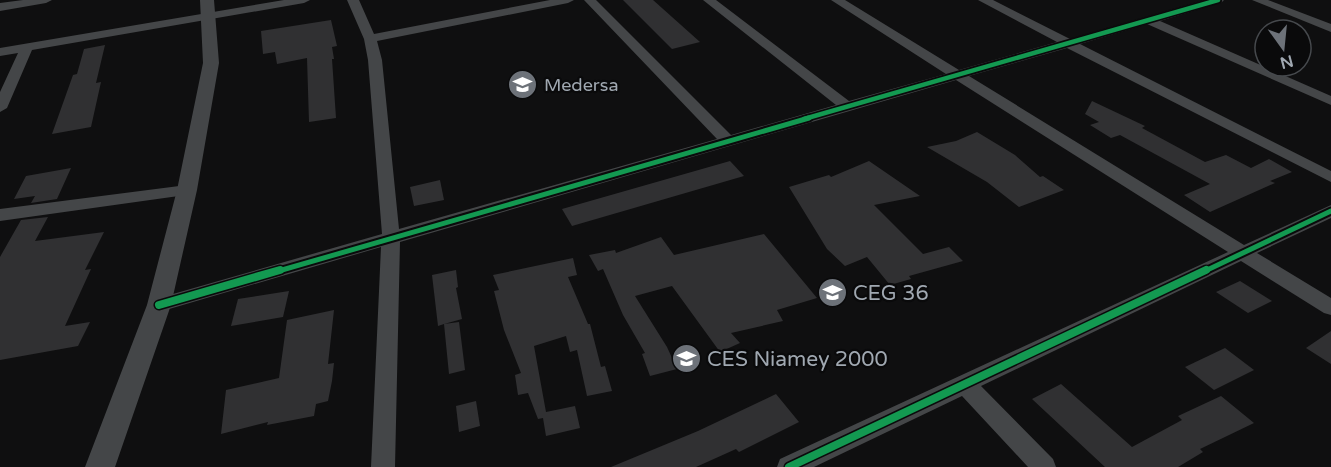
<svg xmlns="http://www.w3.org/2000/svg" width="1331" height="467" font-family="'Varela Round',sans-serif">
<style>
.building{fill:#303032}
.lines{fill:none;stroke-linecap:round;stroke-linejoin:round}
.minor{fill:#444648;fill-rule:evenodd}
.tertiary{fill:#444648;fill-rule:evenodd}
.cycleway-far2-casing{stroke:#0a0a0b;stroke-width:8}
.cycleway-far1-casing{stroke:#0a0a0b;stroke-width:9}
.cycleway-casing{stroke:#0a0a0b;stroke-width:11}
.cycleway-far2{stroke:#139951;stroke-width:4.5}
.cycleway-far1{stroke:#139951;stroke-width:5}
.cycleway{stroke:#139951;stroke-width:8}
.labels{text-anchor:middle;stroke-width:4.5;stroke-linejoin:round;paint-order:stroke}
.far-poi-label{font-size:18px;fill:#a0a8b1;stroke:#0a0a0b;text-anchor:start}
.poi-label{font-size:21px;fill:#a0a8b1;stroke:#0a0a0b;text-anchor:start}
</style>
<rect width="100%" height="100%" fill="#0f0f10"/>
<!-- building -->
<g class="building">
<polygon points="623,0 653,0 700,42 672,49"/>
<polygon points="331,20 337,46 332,47 334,59 332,59 336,118 309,122 307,58 277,64 275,52 263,54 261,31"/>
<polygon points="105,45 96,83 101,82 91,127 52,134 73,75 77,74 84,49"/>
<polygon points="1092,101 1145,126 1142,128 1205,162 1226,155 1251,168 1269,159 1292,172 1270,181 1275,183 1210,212 1184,195 1210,184 1120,135 1111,138 1090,125 1099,122 1085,114"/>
<polygon points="977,132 1015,155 1040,177 1043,176 1064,190 1019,207 987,182 927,147 956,141"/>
<polygon points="730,161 744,176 572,226 562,209"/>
<polygon points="869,161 920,196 874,205 923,254 949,247 963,261 909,276 911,279 890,285 867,257 845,266 827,249 789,187 829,175 831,177"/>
<polygon points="71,168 57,199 31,203 35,196 14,199 26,176"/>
<polygon points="440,180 444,200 414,206 410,187"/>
<polygon points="48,217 35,241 104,232 85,270 91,269 65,326 90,322 78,346 0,360 0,257 21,220"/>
<polygon points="764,234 817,298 777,310 783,321 731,333 740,343 720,352 672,286 635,296 667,347 677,369 650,376 642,354 645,353 623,315 603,269 598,271 589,255 615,250 616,253 661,237 674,255"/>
<polygon points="573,258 577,275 568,277 588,324 590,324 601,367 605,366 612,391 587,396 577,350 570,352 566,336 534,346 546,412 575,406 580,428 546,436 543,418 538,419 528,393 518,395 515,375 521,373 504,330 494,291 499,290 493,275"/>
<polygon points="456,270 458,287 456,288 462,319 444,324 459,322 465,370 449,374 444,324 438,326 432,275"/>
<polygon points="1240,281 1272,301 1248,313 1216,292"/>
<polygon points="289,291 283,317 231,326 238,299"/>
<polygon points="334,310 328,364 334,363 332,381 328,401 316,404 314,416 267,425 268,422 221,434 226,390 279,378 287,320"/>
<polygon points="1331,331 1331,364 1306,348"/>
<polygon points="1225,348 1254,370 1214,390 1185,367"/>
<polygon points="1061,384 1132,447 1182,420 1178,416 1221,396 1254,423 1200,449 1203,452 1178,467 1105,467 1032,399"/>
<polygon points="776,394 799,422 739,452 736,449 696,467 611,467 698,431"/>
<polygon points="476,401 480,426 459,432 456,406"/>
</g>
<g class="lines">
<!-- minor -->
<g class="minor">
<polygon points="23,0 52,0 46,3 0,11 0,3"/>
<polygon points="284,0 310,0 304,3 32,50 7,108 0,112 0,92 18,53 0,56 0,48"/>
<polygon points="347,0 359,0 374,34 550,0 574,0 568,3 377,41 382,60 399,229 717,139 584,0 596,0 731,135 836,105 703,0 716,0 849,101 946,74 831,0 845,0 959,70 1057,42 978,0 993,0 1070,39 1205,0 1224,0 1222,2 1160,21 1331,96 1331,105 1147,24 1080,44 1331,171 1331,182 1067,48 969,76 1244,245 1331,205 1331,218 1257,253 1331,298 1331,315 1324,313 1241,261 981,386 1053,459 1056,467 1028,467 962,396 814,467 777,467 780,459 1228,252 956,80 400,242 395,467 371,467 381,247 159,312 152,310 149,305 152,300 382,234 368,60 364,39"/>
<polygon points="1252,0 1268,0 1331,24 1331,32"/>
<polygon points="187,185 193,186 195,190 193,194 0,221 0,209"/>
</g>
<!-- tertiary -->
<polygon class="tertiary" points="200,0 214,0 219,63 197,190 171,305 115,467 85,467 147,305 177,190 203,63"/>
<defs>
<polyline id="cycleway-far2" points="804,119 1218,0"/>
<g id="cycleway-far1">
<polyline points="275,272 809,118"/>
<polyline points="1203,272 1331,211"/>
</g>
<g id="cycleway">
<polyline points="159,305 280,270"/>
<polyline points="789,467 1206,270"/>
</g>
</defs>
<!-- cycleway-far2 casing -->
<use href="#cycleway-far2" class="cycleway-far2-casing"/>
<!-- cycleway-far1 casing -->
<use href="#cycleway-far1" class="cycleway-far1-casing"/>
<!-- cycleway casing -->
<use href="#cycleway" class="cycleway-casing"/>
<!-- cycleway-far2 -->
<use href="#cycleway-far2" class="cycleway-far2"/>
<!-- cycleway-far1 -->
<use href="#cycleway-far1" class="cycleway-far1"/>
<!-- cycleway -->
<use href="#cycleway" class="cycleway"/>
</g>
<!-- icons -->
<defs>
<symbol id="school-disc" viewBox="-11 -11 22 22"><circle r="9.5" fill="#6d7279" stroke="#0a0a0b"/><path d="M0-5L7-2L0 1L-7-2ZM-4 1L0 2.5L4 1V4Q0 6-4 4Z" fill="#fff"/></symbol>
</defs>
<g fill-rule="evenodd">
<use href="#school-disc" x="506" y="68" width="33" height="33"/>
<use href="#school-disc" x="816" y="276" width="33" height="33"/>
<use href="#school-disc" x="670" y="342" width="33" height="33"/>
</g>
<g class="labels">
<!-- far-poi labels -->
<g class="far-poi-label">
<text x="544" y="91">Medersa</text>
</g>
<!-- poi labels -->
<g class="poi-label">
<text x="853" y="300">CEG 36</text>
<text x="707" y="366">CES Niamey 2000</text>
</g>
</g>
<!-- north arrow -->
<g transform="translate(1283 48) rotate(165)"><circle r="28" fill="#0a0a0b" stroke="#46494d" stroke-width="1.5"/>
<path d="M0-4.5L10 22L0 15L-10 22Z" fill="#6d7279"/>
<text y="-9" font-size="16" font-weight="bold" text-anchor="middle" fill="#a0a8b1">N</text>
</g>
</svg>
